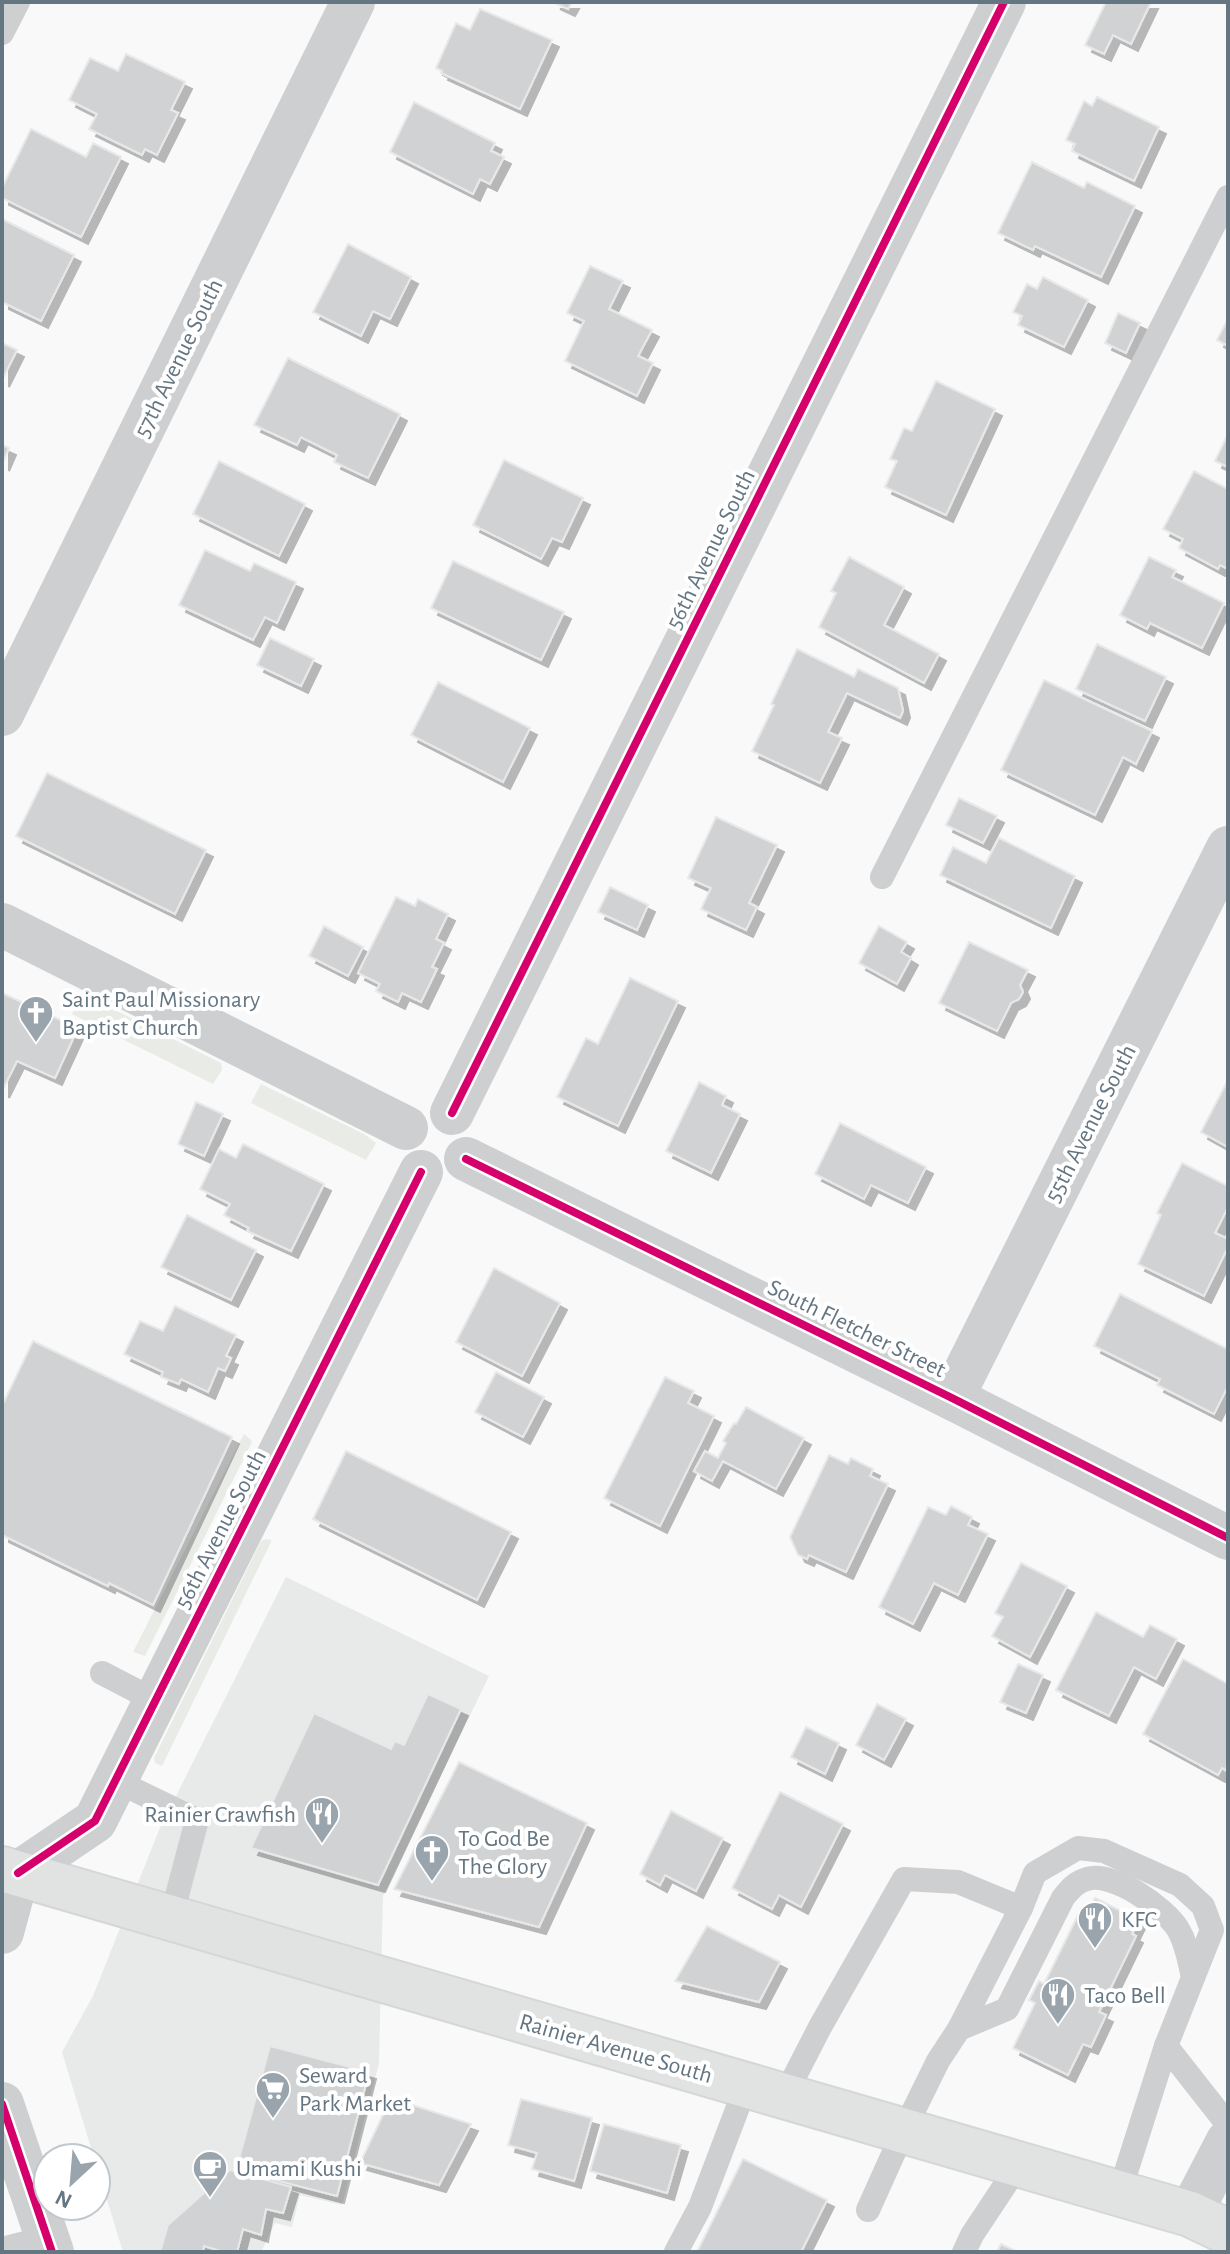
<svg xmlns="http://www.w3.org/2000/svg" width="1230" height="2254" font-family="'Alegreya Sans',sans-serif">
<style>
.built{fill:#e8e9e9}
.green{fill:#e8ebe6}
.building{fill:#d0d2d3;stroke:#e8e8e8;stroke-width:2;filter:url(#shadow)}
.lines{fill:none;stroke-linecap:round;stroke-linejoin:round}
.primary-casing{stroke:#d5d6d7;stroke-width:48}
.service{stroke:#cecfd0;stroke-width:24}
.minor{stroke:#cecfd0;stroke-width:44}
.tertiary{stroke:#cecfd0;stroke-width:44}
.primary{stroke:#e1e2e2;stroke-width:44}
.cycleway-casing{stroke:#fff;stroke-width:13}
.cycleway{stroke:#d6006c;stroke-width:8}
.labels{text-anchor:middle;stroke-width:8;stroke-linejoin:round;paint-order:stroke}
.street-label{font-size:24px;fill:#657683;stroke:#fff}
.poi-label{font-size:24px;fill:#657683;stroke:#fff;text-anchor:start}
</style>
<defs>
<filter id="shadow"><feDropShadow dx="7" dy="7" stdDeviation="0" flood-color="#0004"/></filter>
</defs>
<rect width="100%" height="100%" fill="#f9f9f9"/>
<!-- built -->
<polygon class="built" points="286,1577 489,1676 383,1896 379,2063 342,2205 300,2195 292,2227 275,2223 261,2252 123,2252 96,2164 96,2158 94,2158 62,2052 93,1996 159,1830"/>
<!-- green -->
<g class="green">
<polygon points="83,994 221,1063 222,1070 213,1084 72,1014"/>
<polygon points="261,1084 364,1134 376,1143 366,1160 251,1103"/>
<polygon points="244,1434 251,1440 252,1442 145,1656 133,1652"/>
<polygon points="266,1539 272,1540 162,1766 155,1763 154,1758 261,1541"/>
</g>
<!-- building -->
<g class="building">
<polygon points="553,2 572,2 568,9"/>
<polygon points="1106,2 1151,2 1131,44 1113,35 1104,54 1085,45"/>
<polygon points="480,9 552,40 520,109 441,73 442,71 436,68 456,23 470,30"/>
<polygon points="126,54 185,82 171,110 178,113 157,155 145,149 142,155 89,129 97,114 69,100 90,58 118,71"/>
<polygon points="1097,97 1159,127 1134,181 1072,151 1075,144 1066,140 1084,101 1092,106"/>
<polygon points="414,102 495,143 491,151 504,157 490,184 480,179 473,194 390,152"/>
<polygon points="31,129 86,157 93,143 121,157 81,237 2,198 2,188"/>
<polygon points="1032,162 1084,188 1087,182 1135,206 1101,277 1035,246 1033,250 998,233"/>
<polygon points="2,219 74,255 41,321 2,302"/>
<polygon points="348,244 411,277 390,319 373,311 361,336 313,312"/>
<polygon points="590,266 623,281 609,309 652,330 638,356 653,363 637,396 565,361 584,321 567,313"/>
<polygon points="1043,277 1088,300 1064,347 1018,325 1022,316 1013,312 1027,284 1037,289"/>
<polygon points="1118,313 1140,323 1126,353 1105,343"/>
<polygon points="1228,319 1228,346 1217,340"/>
<polygon points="2,343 17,350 2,380"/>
<polygon points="288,358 400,414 368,478 334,462 337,455 301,437 297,445 254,425"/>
<polygon points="936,381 995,409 946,515 885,487 897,461 890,459 904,428 912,431"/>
<polygon points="1228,434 1228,467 1215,461"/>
<polygon points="2,445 9,448 2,464"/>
<polygon points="504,460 583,498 562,542 552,538 541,559 473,525"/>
<polygon points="219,461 305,504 279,556 193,514"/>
<polygon points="1194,471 1228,489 1228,569 1220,565 1218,569 1179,548 1183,539 1163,529"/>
<polygon points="205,550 250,571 254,563 296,582 277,623 265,617 253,640 179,605"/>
<polygon points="849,557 904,587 884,625 939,654 924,683 819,627 836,593 831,591"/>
<polygon points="1149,557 1176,570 1172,577 1224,603 1202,648 1150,623 1147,629 1120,615"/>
<polygon points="453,561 564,612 541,660 431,608"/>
<polygon points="270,638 314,659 301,686 257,665"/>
<polygon points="1097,644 1166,677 1145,721 1076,689"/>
<polygon points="797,649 854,677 858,669 898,688 903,711 900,718 847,693 828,732 842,738 820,783 752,751 774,705 771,704"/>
<polygon points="1044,680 1152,731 1136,764 1123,757 1095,815 1001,770"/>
<polygon points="438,682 530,728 503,782 411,735"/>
<polygon points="47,773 206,850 175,914 16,836"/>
<polygon points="959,798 997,816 983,843 946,825"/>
<polygon points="716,817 777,845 749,903 757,907 746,930 701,909 711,888 688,878"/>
<polygon points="999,838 1075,876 1051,928 940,875 953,847 986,863"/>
<polygon points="610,887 648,905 637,930 598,912"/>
<polygon points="396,897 415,906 418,899 448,914 436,939 444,943 432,967 437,969 421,1002 402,993 398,1002 376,991 380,984 358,973"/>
<polygon points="324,926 363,947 348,976 309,956"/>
<polygon points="879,926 907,942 901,952 911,958 897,984 859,963"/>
<polygon points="969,942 1028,970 1020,985 1023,992 1019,999 1011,1003 997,1031 939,1003"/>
<polygon points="630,978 678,1001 618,1126 557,1097 586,1038 598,1044"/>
<polygon points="2,993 78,1028 55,1078 17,1061 2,1091"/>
<polygon points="1228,1080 1228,1147 1201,1132"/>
<polygon points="699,1082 726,1096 722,1105 740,1114 711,1173 666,1151"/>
<polygon points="196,1102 223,1114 204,1156 178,1144"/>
<polygon points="840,1123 926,1167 908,1203 871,1185 864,1199 815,1174"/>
<polygon points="243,1144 324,1184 291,1251 247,1231 249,1228 224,1215 230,1204 200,1189 219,1149 236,1158"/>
<polygon points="1182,1163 1228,1186 1228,1207 1215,1233 1228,1239 1228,1247 1204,1296 1138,1264 1161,1215 1157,1213"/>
<polygon points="187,1215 256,1250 231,1300 161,1267"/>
<polygon points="494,1268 560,1303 522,1376 456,1342"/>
<polygon points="1120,1294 1228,1349 1228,1386 1214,1414 1157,1385 1160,1379 1094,1346"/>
<polygon points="175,1306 236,1335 226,1356 231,1358 225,1371 218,1368 208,1392 181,1379 179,1384 161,1377 163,1372 124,1354 140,1321 163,1331"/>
<polygon points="33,1341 232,1437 153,1605 109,1583 108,1586 2,1535 2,1406"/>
<polygon points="496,1372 544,1397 523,1437 475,1412"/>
<polygon points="665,1377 694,1391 688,1403 714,1416 660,1526 604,1498"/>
<polygon points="746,1407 804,1438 776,1489 723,1461 712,1481 694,1471 705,1451 718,1458 726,1443 723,1441 734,1423 736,1424"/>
<polygon points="346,1451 511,1532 477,1600 313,1519"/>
<polygon points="829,1455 848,1464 851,1458 873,1469 870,1476 888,1484 846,1572 809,1555 807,1559 798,1555 790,1537"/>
<polygon points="951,1506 972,1517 968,1525 988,1534 958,1595 934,1583 913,1624 879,1607 928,1507 946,1515"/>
<polygon points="1021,1563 1067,1586 1030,1657 992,1636 1003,1617 995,1613"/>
<polygon points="1096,1612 1143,1637 1150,1625 1177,1639 1156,1679 1134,1667 1109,1716 1056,1690"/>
<polygon points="1183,1659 1228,1684 1228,1765 1225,1770 1222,1768 1218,1775 1143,1734"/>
<polygon points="1018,1664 1043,1675 1026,1713 1000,1702"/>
<polygon points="428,1694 461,1709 378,1885 251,1848 314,1713 391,1749 395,1741 404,1745"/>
<polygon points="877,1704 906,1719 884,1760 856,1745"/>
<polygon points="806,1727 839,1743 825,1774 791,1757"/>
<polygon points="459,1762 587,1823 539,1927 394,1889"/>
<polygon points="780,1792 843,1824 801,1907 779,1895 772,1909 732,1888"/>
<polygon points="671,1811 723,1838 696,1891 665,1875 660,1885 640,1874"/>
<polygon points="1095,1898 1139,1920 1132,1934 1136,1936 1099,2012 1106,2015 1091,2047 1083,2044 1068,2075 1013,2048 1035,2003 1029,2000 1039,1981 1044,1984 1081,1909 1088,1913"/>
<polygon points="707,1926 780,1962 759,2002 675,1981"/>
<polygon points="270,2046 369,2072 337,2196 236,2170"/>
<polygon points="391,2098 471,2124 439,2185 360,2163"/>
<polygon points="521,2099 592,2118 574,2181 532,2169 537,2153 508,2145"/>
<polygon points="604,2124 681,2145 667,2193 590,2171"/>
<polygon points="743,2159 827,2200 801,2252 697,2252"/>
<polygon points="230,2170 291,2187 283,2213 266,2209 261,2235 243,2229 237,2252 224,2252 204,2246 203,2252 160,2252 168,2225"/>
<polygon points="1001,2244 1018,2252 997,2252"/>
</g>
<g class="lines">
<defs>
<polyline id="primary" points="2,1869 1190,2214 1228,2232"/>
</defs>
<!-- primary casing -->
<use href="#primary" class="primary-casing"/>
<!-- service -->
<g class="service">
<polyline points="2,33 18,2"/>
<polyline points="882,877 1228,197"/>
<polyline points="102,1673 156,1701"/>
<polyline points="116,1781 197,1820 171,1918"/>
<path d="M959 2029 1007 2009 1063 1898C1070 1889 1076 1882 1087 1879 1113 1871 1165 1908 1178 1929 1187 1944 1189 1961 1193 1977"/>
<polyline points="1166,2046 1228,2125"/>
<polyline points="784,2097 820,2027 904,1879 958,1882 1021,1908"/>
<polyline points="868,2210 904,2130 938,2061 959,2029 1021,1908 1035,1873 1078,1848 1104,1851 1180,1885 1203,1906 1212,1930 1166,2046 1119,2194"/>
<polyline points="2,2249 48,2237"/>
<polyline points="676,2252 700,2207 746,2086"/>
<polyline points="964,2252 972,2235 1019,2164"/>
</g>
<!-- minor -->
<g class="minor">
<polyline points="2,714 353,2"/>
<polyline points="2,925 406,1128"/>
<polyline points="452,1113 1004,2"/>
<polyline points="466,1159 952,1398 1228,1538"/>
<polyline points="952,1398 1228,848"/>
<polyline points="18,1873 95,1821 421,1172"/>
<polyline points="1190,2214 1228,2141"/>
</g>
<!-- tertiary -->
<g class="tertiary">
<polyline points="2,1932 18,1873"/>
<polyline points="2,2104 52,2252"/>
</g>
<!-- primary -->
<use href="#primary" class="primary"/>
<defs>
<g id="cycleway">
<polyline points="452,1113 1004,2"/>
<polyline points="466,1159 952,1398 1228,1538"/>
<polyline points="18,1873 95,1821 421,1172"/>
<polyline points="2,2104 52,2252"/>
</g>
</defs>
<!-- cycleway casing -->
<use href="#cycleway" class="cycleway-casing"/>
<!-- cycleway -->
<use href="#cycleway" class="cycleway"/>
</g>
<!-- icons -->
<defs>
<symbol id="church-pin" viewBox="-11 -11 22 30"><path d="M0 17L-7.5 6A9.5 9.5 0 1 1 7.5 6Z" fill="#99a4ac" stroke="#fff"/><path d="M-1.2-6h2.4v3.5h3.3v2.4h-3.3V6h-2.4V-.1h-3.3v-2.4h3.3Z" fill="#fff"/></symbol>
<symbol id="restaurant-pin" viewBox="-11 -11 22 30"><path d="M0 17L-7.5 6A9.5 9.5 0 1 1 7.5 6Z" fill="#99a4ac" stroke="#fff"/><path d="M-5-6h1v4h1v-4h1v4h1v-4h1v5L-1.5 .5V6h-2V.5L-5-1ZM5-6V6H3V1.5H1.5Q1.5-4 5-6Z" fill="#fff"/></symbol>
<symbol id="supermarket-pin" viewBox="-11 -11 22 30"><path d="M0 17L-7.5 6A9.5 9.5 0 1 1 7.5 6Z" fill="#99a4ac" stroke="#fff"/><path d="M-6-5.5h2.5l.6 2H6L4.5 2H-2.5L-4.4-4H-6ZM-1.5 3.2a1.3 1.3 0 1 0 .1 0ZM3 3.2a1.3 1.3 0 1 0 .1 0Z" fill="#fff"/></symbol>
<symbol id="cafe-pin" viewBox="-11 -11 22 30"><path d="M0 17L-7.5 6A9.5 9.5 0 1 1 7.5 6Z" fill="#99a4ac" stroke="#fff"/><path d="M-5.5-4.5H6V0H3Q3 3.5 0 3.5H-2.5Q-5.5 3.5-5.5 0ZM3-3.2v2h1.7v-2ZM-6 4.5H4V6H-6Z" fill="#fff"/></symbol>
</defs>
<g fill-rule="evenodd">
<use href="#church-pin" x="16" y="993" width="40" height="54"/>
<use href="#restaurant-pin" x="302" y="1794" width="40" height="54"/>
<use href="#church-pin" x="412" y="1832" width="40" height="54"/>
<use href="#restaurant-pin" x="1075" y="1899" width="40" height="54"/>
<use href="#restaurant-pin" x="1038" y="1975" width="40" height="54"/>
<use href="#supermarket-pin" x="253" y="2069" width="40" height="54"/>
<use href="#cafe-pin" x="190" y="2148" width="40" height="54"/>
</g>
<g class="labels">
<!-- street labels -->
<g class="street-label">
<text transform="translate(178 358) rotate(-64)" y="8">57th Avenue South</text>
<text transform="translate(710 549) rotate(-64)" y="8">56th Avenue South</text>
<text transform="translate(1090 1123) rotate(-63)" y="8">55th Avenue South</text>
<text transform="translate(857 1328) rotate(26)" y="8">South Fletcher Street</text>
<text transform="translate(220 1529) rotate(-63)" y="8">56th Avenue South</text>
<text transform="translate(616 2048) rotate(16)" y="8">Rainier Avenue South</text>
</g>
<!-- poi labels -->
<g class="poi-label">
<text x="62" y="1007">Saint Paul Missionary<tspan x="62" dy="28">Baptist Church</tspan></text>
<text x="296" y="1822" text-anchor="end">Rainier Crawfish</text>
<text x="458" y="1846">To God Be<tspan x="458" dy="28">The Glory</tspan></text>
<text x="1121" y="1927">KFC</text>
<text x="1084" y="2003">Taco Bell</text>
<text x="299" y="2083">Seward<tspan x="299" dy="28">Park Market</tspan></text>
<text x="236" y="2176">Umami Kushi</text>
</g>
</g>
<!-- border -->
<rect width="1230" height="2254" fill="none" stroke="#657683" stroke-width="8"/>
<!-- north arrow -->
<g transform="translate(72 2182) rotate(206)"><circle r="38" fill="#ffffff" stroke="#c1c8cd" stroke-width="2"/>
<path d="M0-6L14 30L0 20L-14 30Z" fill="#99a4ac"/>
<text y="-12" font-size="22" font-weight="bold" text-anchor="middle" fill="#657683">N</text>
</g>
</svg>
